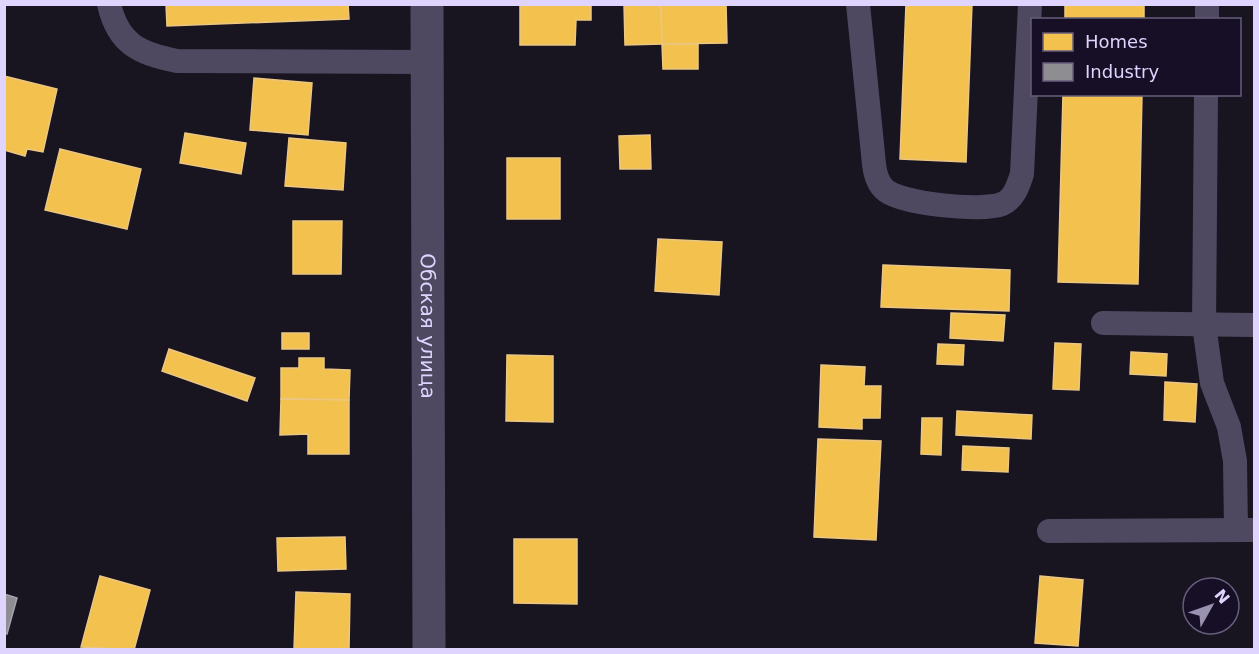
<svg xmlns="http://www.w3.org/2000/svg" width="1259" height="654" font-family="'DejaVu Sans',sans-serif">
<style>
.homes{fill:#f2c14e;stroke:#ecc783;stroke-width:1.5}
.industry{fill:#8d8d92;stroke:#a6a2b2;stroke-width:1.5}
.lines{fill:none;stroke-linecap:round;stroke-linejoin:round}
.service{stroke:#4e4961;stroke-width:24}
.minor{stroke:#4e4961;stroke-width:33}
.labels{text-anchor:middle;stroke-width:6;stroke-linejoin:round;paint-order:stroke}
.street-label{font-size:20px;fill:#dfd4fe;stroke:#160f25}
</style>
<rect width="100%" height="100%" fill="#181420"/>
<!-- homes -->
<g class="homes">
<polygon points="166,4 348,4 349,19 167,26"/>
<polygon points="520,4 591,4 591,20 576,20 575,45 520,45"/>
<polygon points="624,4 661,4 662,44 625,45"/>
<polygon points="661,4 726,4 727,43 662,44"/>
<polygon points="906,4 972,4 966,162 900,159"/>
<rect x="1065" y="4" width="79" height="16"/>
<polygon points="662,44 698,44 698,69 663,69"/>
<polygon points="4,76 57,89 43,152 27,149 25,156 4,150"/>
<polygon points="254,78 312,83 308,135 250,130"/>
<polygon points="1063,94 1142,94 1138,284 1058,282"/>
<polygon points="185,133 246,143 241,174 180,163"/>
<polygon points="650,135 651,169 620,169 619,136"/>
<polygon points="289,138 346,143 343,190 285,186"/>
<polygon points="60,149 141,169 127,229 45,210"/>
<rect x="507" y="158" width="53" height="61"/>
<polygon points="293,221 342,221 341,274 293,274"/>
<polygon points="658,239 722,242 719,295 655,291"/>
<polygon points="883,265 1010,270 1009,311 881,307"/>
<polygon points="951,313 1005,315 1003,341 950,338"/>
<rect x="282" y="333" width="27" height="16"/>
<polygon points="1055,343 1081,344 1079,390 1053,389"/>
<polygon points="938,344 964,345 963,365 937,364"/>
<polygon points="169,349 255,378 247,401 162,371"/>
<polygon points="1131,352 1167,354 1166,376 1130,374"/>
<polygon points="507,355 553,356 553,422 506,421"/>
<polygon points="299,358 324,358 324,369 350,370 349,400 281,399 281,368 299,368"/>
<polygon points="821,365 865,367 864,386 881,386 880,418 862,418 862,429 819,427"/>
<polygon points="1165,382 1197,384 1195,422 1164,420"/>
<polygon points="281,399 349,400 349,454 308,454 308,434 280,435"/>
<polygon points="957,411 1032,415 1031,439 956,435"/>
<polygon points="922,418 942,418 941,455 921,454"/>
<polygon points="818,439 881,441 876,540 814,537"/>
<polygon points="963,446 1009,448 1008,472 962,470"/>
<polygon points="345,537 346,569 278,571 277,538"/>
<polygon points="514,539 577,539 577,604 514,603"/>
<polygon points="100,576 150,590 134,650 81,647"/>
<polygon points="1040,576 1083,580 1078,646 1035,643"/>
<polygon points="296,592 350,594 349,650 294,650"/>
</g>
<!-- industry -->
<polygon class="industry" points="4,594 17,598 7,634 4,634"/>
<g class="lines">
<!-- service -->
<g class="service">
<path d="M109 4C118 44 140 54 177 61L428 62"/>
<path d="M858 4 873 154C874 166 875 180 884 189 899 204 982 212 1002 204 1014 199 1018 186 1022 174L1030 4"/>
<polyline points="1207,20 1207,4"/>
<polyline points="1206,94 1204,325 1212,383 1229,427 1235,461 1236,529"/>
<polyline points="1103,323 1254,325"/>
<polyline points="1049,531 1254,530"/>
</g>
<!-- minor -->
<path class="minor" id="s1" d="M427 4 429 650"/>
</g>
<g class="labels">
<!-- street labels -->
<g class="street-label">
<text dy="7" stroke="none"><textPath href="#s1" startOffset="322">Обская улица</textPath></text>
</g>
</g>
<!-- border -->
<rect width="1259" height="654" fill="none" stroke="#dfd4fe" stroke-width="12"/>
<!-- legend -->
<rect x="1031" y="18" width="210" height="78" fill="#160f25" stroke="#665e7c" stroke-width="1.5"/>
<rect x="1043" y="33" width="30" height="18" fill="#f2c14e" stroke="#665e7c" stroke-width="1.5"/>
<text x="1085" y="48" font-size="18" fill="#dfd4fe">Homes</text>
<rect x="1043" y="63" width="30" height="18" fill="#8d8d92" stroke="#665e7c" stroke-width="1.5"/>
<text x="1085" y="78" font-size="18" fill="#dfd4fe">Industry</text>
<!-- north arrow -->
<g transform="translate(1211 606) rotate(50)"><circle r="28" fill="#160f25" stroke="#665e7c" stroke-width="1.5"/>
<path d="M0-4.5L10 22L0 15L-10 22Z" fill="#9991b0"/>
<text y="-9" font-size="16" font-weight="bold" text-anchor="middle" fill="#dfd4fe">N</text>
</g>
</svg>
